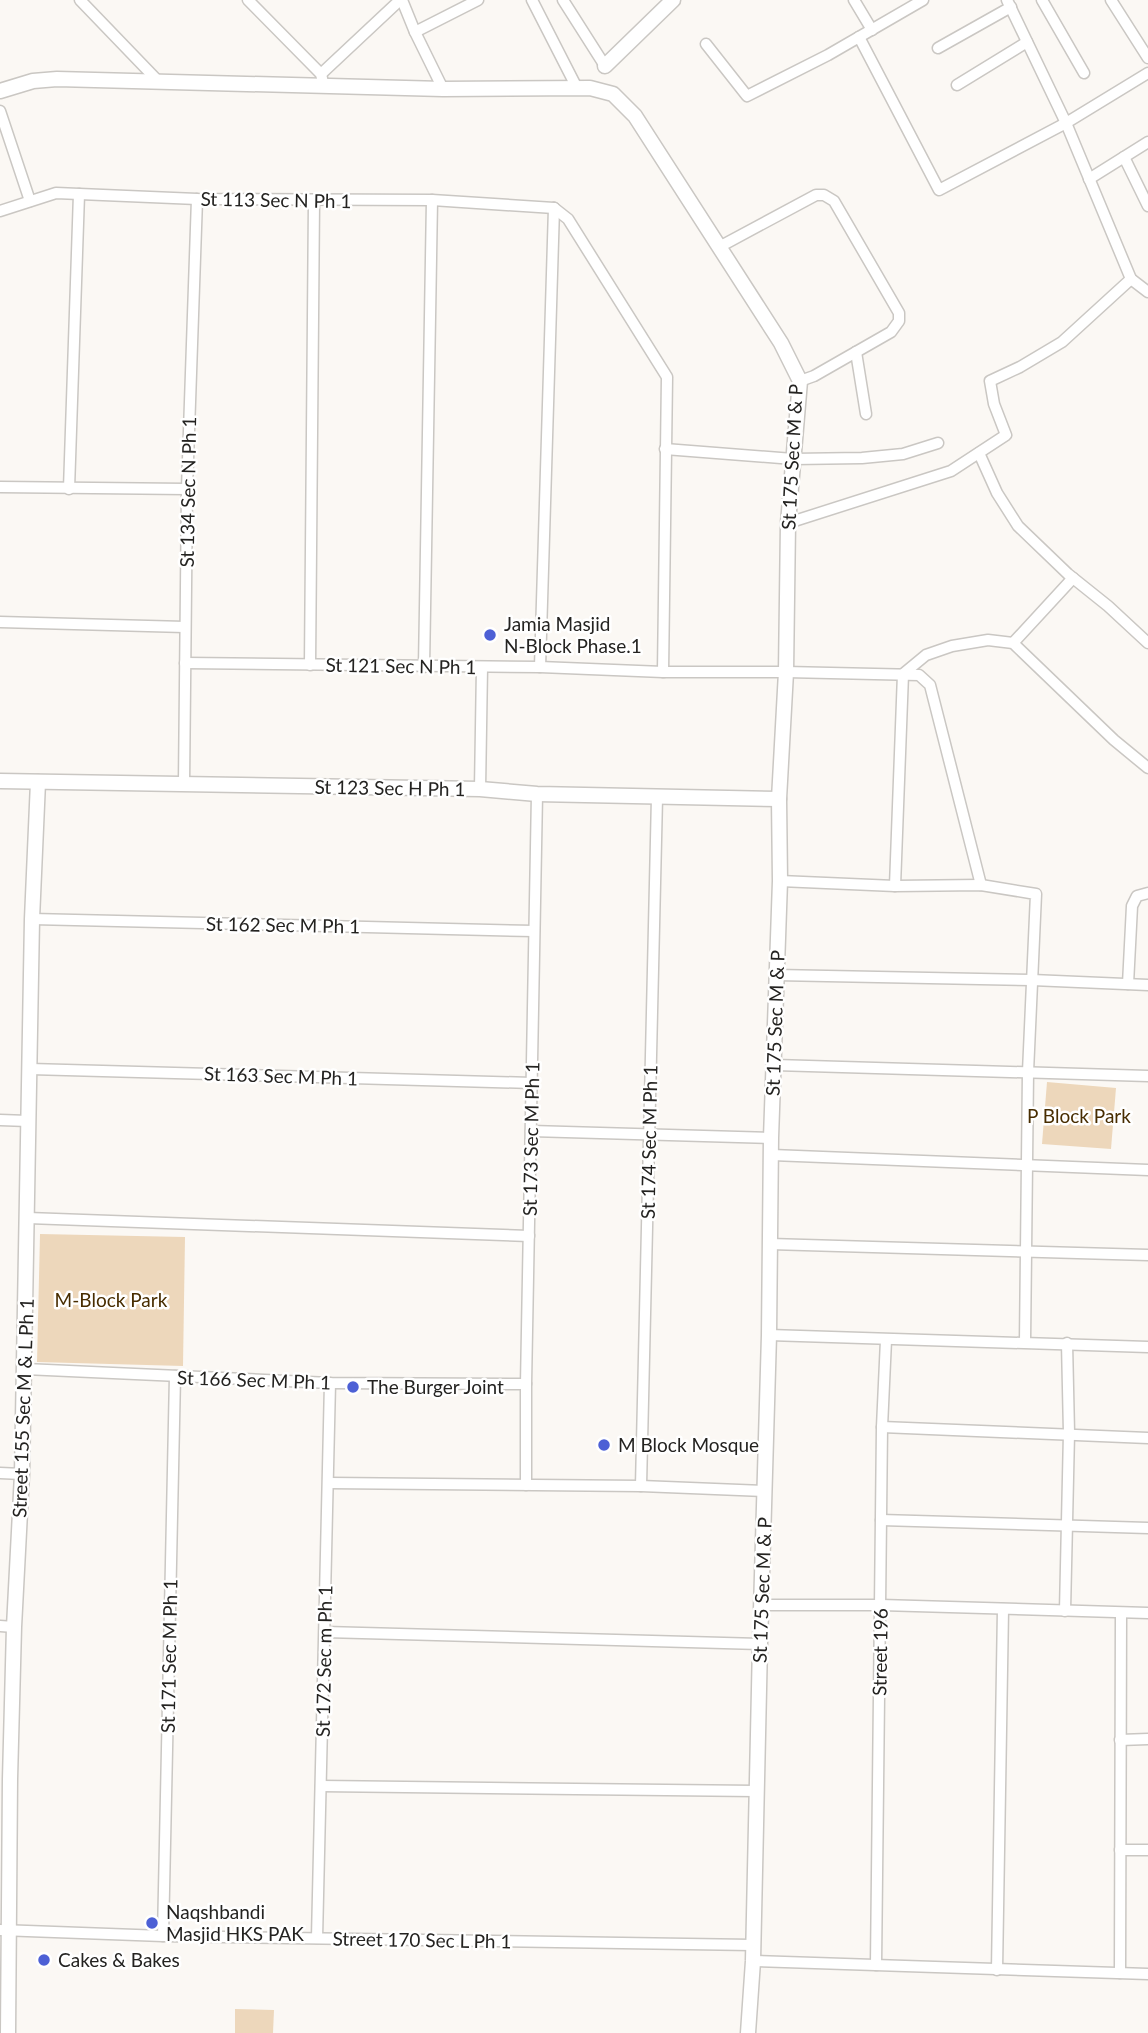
<svg xmlns="http://www.w3.org/2000/svg" width="1148" height="2033" font-family="Lato,sans-serif">
<style>
.park{fill:#edd7bb}
.lines{fill:none;stroke-linecap:round;stroke-linejoin:round}
.minor-casing{stroke:#cac7c3;stroke-width:13}
.tertiary-casing{stroke:#cac7c3;stroke-width:17}
.minor{stroke:#fff;stroke-width:10}
.tertiary{stroke:#fff;stroke-width:14}
.poi-dot{fill:#4d60d5;stroke:#fff;stroke-width:2.5}
.labels{text-anchor:middle;stroke-width:5;stroke-linejoin:round;paint-order:stroke}
.street-label{font-size:19px;fill:#242321;stroke:#fff}
.poi-label{font-size:19px;fill:#242321;stroke:#fff;text-anchor:start}
.park-label{font-size:19px;fill:#482d01;stroke:#fff}
</style>
<rect width="100%" height="100%" fill="#fbf8f4"/>
<!-- park -->
<g class="park">
<polygon points="1047,1082 1116,1088 1111,1149 1042,1144"/>
<polygon points="40,1234 185,1237 183,1366 37,1362"/>
<polygon points="235,2009 274,2010 273,2033 235,2033"/>
</g>
<g class="lines">
<defs>
<g id="minor">
<polyline points="80,0 158,81"/>
<polyline points="248,0 321,74 324,87"/>
<polyline points="402,0 415,32 443,89"/>
<polyline points="532,0 577,88"/>
<polyline points="563,0 605,66"/>
<polyline points="854,0 872,30"/>
<polyline points="1042,0 1084,73"/>
<polyline points="1111,0 1148,58"/>
<polyline points="415,32 478,0"/>
<polyline points="859,37 939,190 1066,123 1148,73"/>
<polyline points="706,44 747,96 828,55 923,0"/>
<polyline points="938,48 1011,7"/>
<polyline points="321,74 400,0"/>
<polyline points="957,85 1027,42"/>
<polyline points="0,111 30,201"/>
<polyline points="1124,157 1148,206"/>
<polyline points="1089,179 1148,142"/>
<polyline points="554,208 568,219 667,377 663,672"/>
<polyline points="0,211 56,193 197,199 432,200 554,208"/>
<polyline points="721,246 816,195 824,195 834,201 899,313 899,321 891,332 814,376 800,381"/>
<polyline points="1131,279 1148,292"/>
<polyline points="856,352 866,414"/>
<polyline points="665,449 793,459 862,458 903,454 938,443"/>
<polyline points="979,453 997,493 1018,526 1068,574 1108,606 1148,643"/>
<polyline points="0,487 187,489"/>
<polyline points="69,489 79,194"/>
<polyline points="788,523 951,471 1006,435 994,404 990,381 1020,367 1062,342 1131,279 1066,123 1007,0"/>
<polyline points="0,622 185,627"/>
<polyline points="1013,643 1073,578"/>
<polyline points="185,663 540,667 663,672 786,672 919,675 930,685 981,885"/>
<polyline points="310,665 314,201"/>
<polyline points="424,667 432,200"/>
<polyline points="540,667 554,208"/>
<polyline points="184,784 187,489 197,199"/>
<polyline points="480,789 482,667"/>
<polyline points="780,881 895,886 981,885 1036,894 1028,1072 1025,1342"/>
<polyline points="895,886 903,674 926,655 952,646 988,640 1013,643 1114,740 1148,768"/>
<polyline points="32,919 534,931"/>
<polyline points="776,975 1032,980 1148,985"/>
<polyline points="1128,984 1132,906 1137,896 1148,893"/>
<polyline points="775,1065 1148,1076"/>
<polyline points="30,1069 532,1083"/>
<polyline points="0,1120 28,1121"/>
<polyline points="531,1131 771,1138"/>
<polyline points="772,1155 1148,1170"/>
<polyline points="28,1218 529,1236"/>
<polyline points="770,1244 1148,1255"/>
<polyline points="769,1335 1148,1347"/>
<polyline points="25,1369 330,1383 526,1384"/>
<polyline points="882,1427 1148,1438"/>
<polyline points="0,1473 22,1474"/>
<polyline points="329,1483 641,1486 765,1491"/>
<polyline points="526,1485 526,1384 537,794"/>
<polyline points="641,1486 657,797"/>
<polyline points="881,1520 1148,1528"/>
<polyline points="761,1605 881,1605 1148,1613"/>
<polyline points="1065,1611 1069,1433 1067,1343"/>
<polyline points="0,1626 14,1627"/>
<polyline points="325,1632 760,1644"/>
<polyline points="1120,1740 1148,1739"/>
<polyline points="321,1786 756,1791"/>
<polyline points="1120,1850 1148,1850"/>
<polyline points="0,1930 163,1936 752,1945"/>
<polyline points="163,1936 175,1376"/>
<polyline points="317,1938 330,1383"/>
<polyline points="753,1961 1148,1974"/>
<polyline points="876,1965 882,1427 886,1340"/>
<polyline points="997,1970 1003,1609"/>
<polyline points="1120,1973 1121,1613"/>
</g>
<g id="tertiary">
<polyline points="605,66 673,0"/>
<polyline points="0,91 33,81 57,79 443,89 590,88 613,94 635,116 781,343 800,381 788,523 786,672 779,799 780,881 771,1138 769,1335 760,1644 753,1961 748,2033"/>
<polyline points="0,781 480,789 537,794 779,799"/>
<polyline points="8,2033 10,1779 14,1627 22,1474 32,919 38,782"/>
</g>
</defs>
<!-- minor casing -->
<use href="#minor" class="minor-casing"/>
<!-- tertiary casing -->
<use href="#tertiary" class="tertiary-casing"/>
<!-- minor -->
<use href="#minor" class="minor"/>
<!-- tertiary -->
<use href="#tertiary" class="tertiary"/>
</g>
<!-- markers -->
<g class="poi-dot">
<circle cx="490" cy="635" r="7"/>
<circle cx="353" cy="1387" r="7"/>
<circle cx="604" cy="1445" r="7"/>
<circle cx="152" cy="1923" r="7"/>
<circle cx="44" cy="1960" r="7"/>
</g>
<g class="labels">
<!-- street labels -->
<g class="street-label">
<text transform="translate(276 200) rotate(1)" y="7">St 113 Sec N Ph 1</text>
<text transform="translate(792 457) rotate(-87)" y="7">St 175 Sec M &amp; P</text>
<text transform="translate(188 492) rotate(-89)" y="7">St 134 Sec N Ph 1</text>
<text transform="translate(401 666) rotate(1)" y="7">St 121 Sec N Ph 1</text>
<text transform="translate(390 788) rotate(1)" y="7">St 123 Sec H Ph 1</text>
<text transform="translate(283 925) rotate(1)" y="7">St 162 Sec M Ph 1</text>
<text transform="translate(775 1023) rotate(-88)" y="7">St 175 Sec M &amp; P</text>
<text transform="translate(281 1076) rotate(2)" y="7">St 163 Sec M Ph 1</text>
<text transform="translate(531 1139) rotate(-89)" y="7">St 173 Sec M Ph 1</text>
<text transform="translate(649 1142) rotate(-89)" y="7">St 174 Sec M Ph 1</text>
<text transform="translate(254 1380) rotate(2)" y="7">St 166 Sec M Ph 1</text>
<text transform="translate(23 1408) rotate(-88)" y="7">Street 155 Sec M &amp; L Ph 1</text>
<text transform="translate(762 1590) rotate(-88)" y="7">St 175 Sec M &amp; P</text>
<text transform="translate(880 1652) rotate(-89)" y="7">Street 196</text>
<text transform="translate(169 1656) rotate(-89)" y="7">St 171 Sec M Ph 1</text>
<text transform="translate(324 1661) rotate(-89)" y="7">St 172 Sec m Ph 1</text>
<text transform="translate(422 1940) rotate(1)" y="7">Street 170 Sec L Ph 1</text>
</g>
<!-- poi labels -->
<g class="poi-label">
<text x="504" y="631">Jamia Masjid<tspan x="504" dy="22">N-Block Phase.1</tspan></text>
<text x="367" y="1394">The Burger Joint</text>
<text x="618" y="1452">M Block Mosque</text>
<text x="166" y="1919">Naqshbandi<tspan x="166" dy="22">Masjid HKS PAK</tspan></text>
<text x="58" y="1967">Cakes &amp; Bakes</text>
</g>
<!-- park labels -->
<g class="park-label">
<text x="1079" y="1123">P Block Park</text>
<text x="111" y="1307">M-Block Park</text>
</g>
</g>
</svg>
